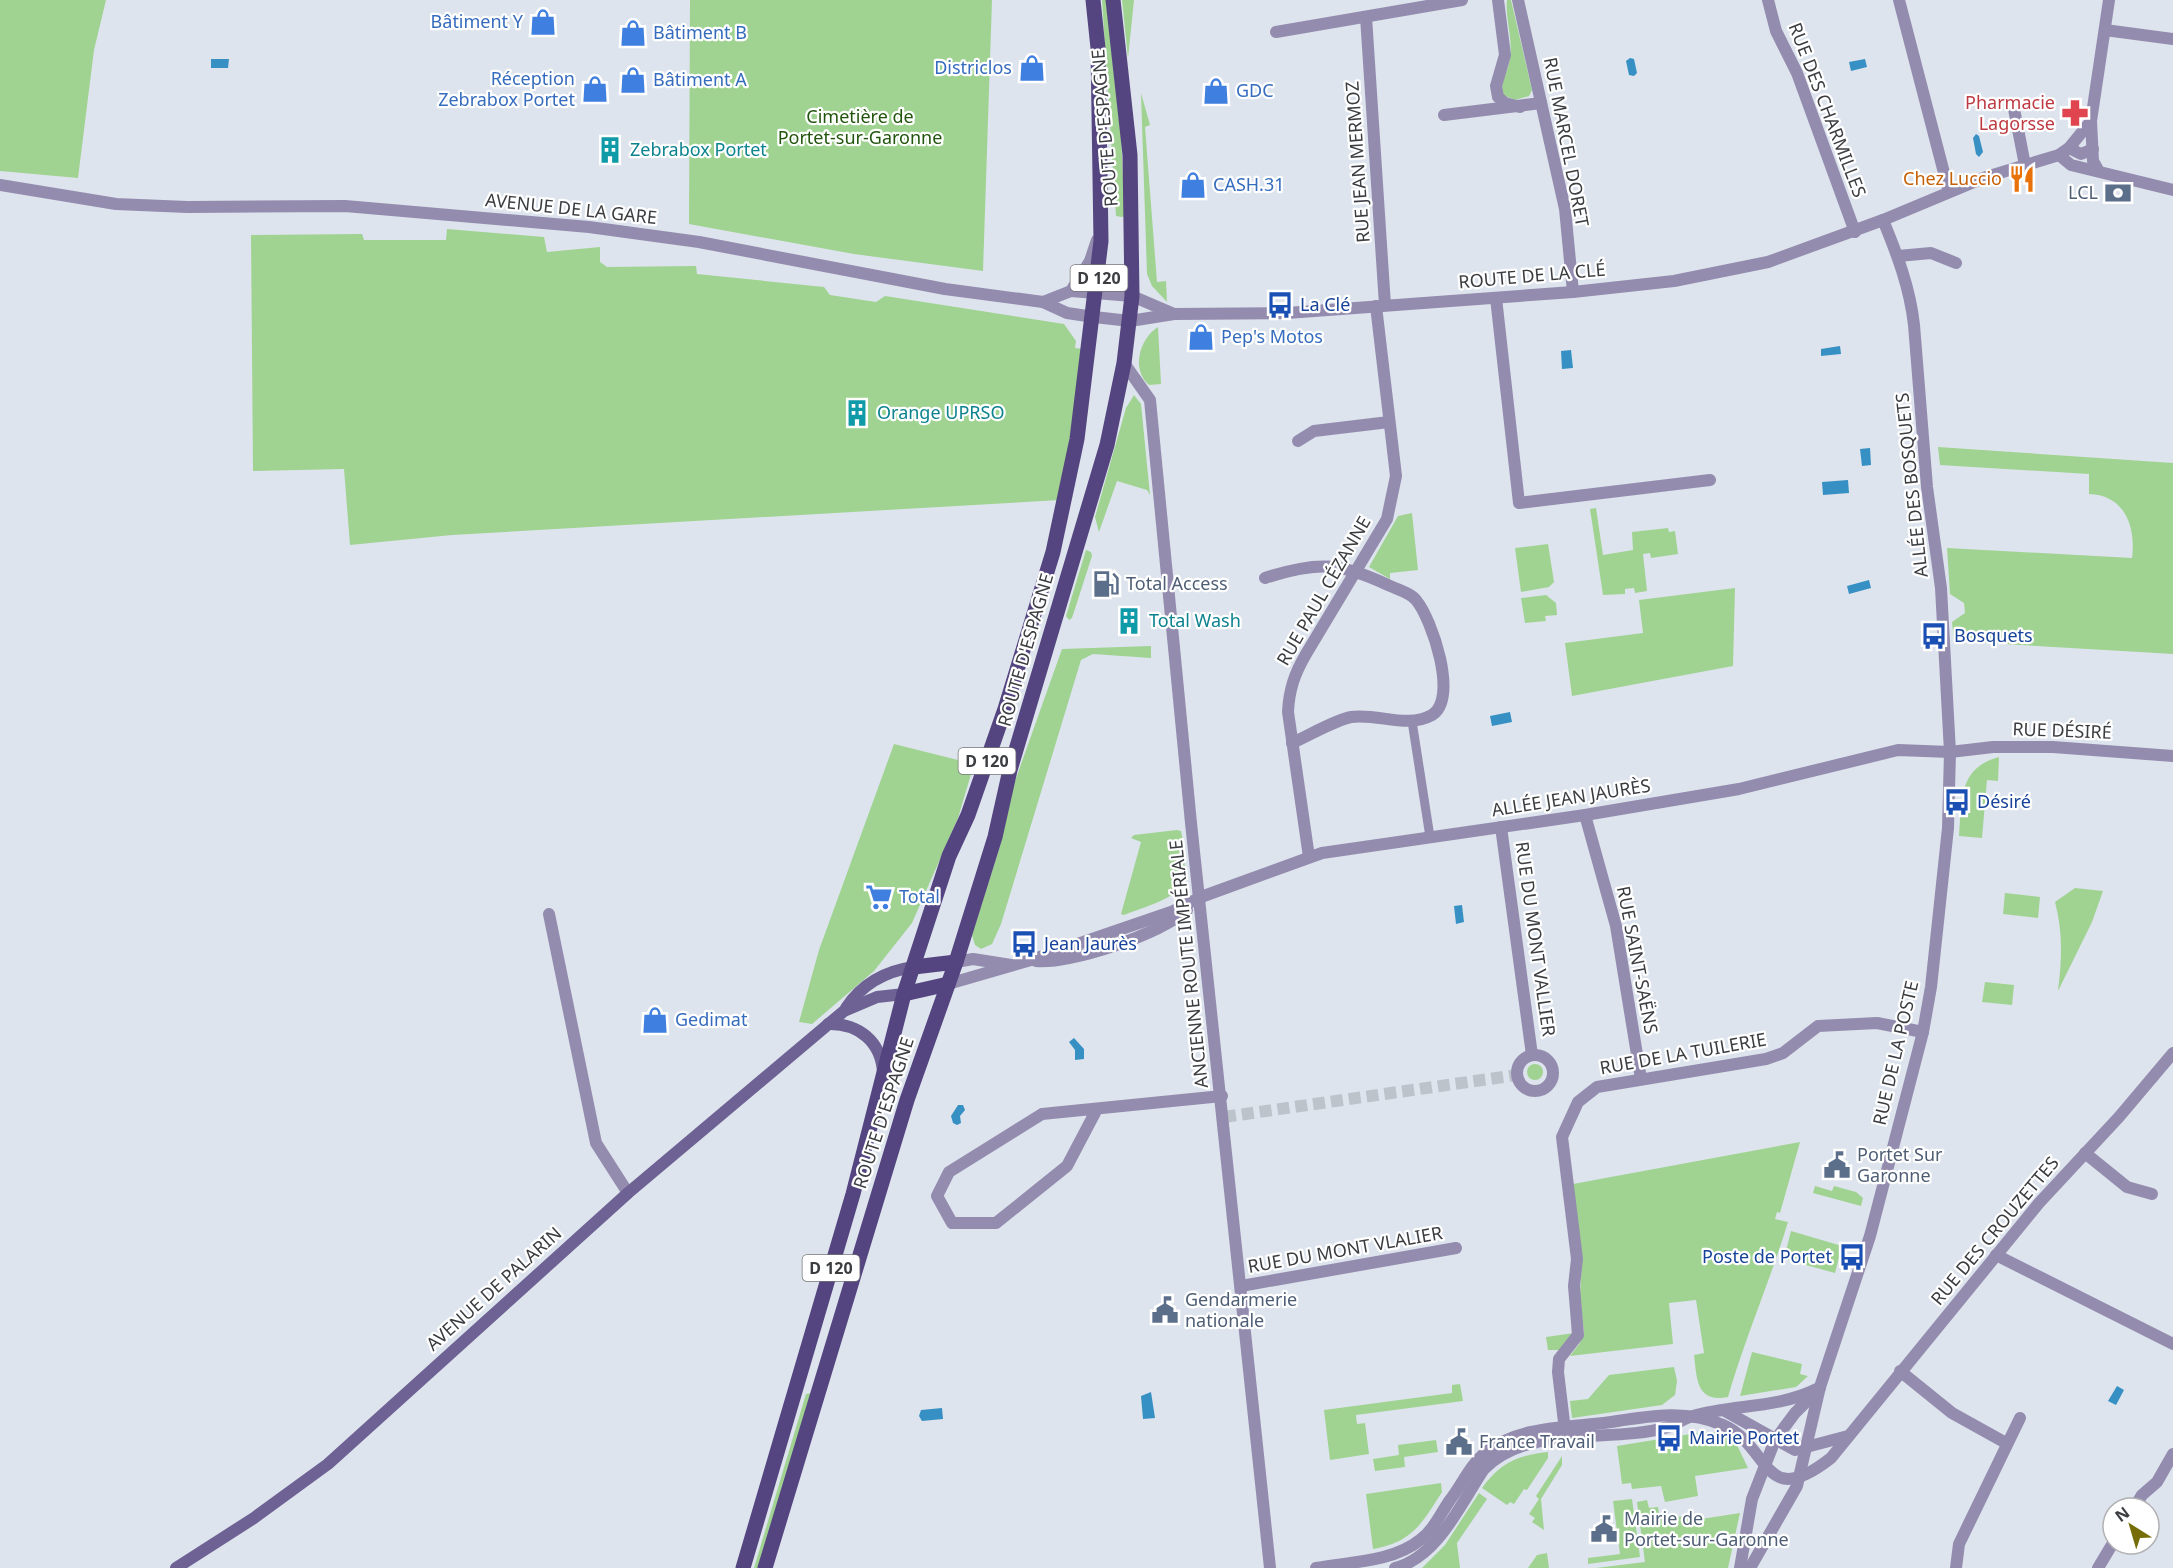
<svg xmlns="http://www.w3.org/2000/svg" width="2173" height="1568" font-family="'Noto Sans',sans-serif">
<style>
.green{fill:#a0d391}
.water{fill:#3790c3}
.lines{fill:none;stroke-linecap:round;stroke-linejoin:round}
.minor-tunnel{stroke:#bdc3cb;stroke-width:12;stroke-dasharray:12 6;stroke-linecap:butt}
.pedestrian{stroke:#948caf;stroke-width:9}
.minor{stroke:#948caf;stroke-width:12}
.tertiary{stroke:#948caf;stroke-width:12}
.secondary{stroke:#6e6294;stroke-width:12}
.primary{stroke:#54447f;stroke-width:15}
.labels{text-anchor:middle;stroke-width:4.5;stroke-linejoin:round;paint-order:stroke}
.shield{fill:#fff;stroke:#76777a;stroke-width:1.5}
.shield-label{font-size:16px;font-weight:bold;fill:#3b3d41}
.shop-label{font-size:18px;fill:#366cbe;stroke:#fff;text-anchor:start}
.health-label{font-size:18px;fill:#be3a42;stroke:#fff;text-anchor:end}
.street-label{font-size:18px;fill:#3b3d41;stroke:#fff}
.park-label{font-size:18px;fill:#21550c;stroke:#fff}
.culture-label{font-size:18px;fill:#0d838f;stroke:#fff;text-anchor:start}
.food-label{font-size:18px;fill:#c56008;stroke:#fff;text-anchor:end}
.service-label{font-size:18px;fill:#4e5e75;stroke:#fff;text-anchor:start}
.transit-label{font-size:18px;fill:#164399;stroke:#fff;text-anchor:start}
</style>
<rect width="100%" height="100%" fill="#dde4ed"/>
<!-- green -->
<g class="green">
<polygon points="0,0 106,0 94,50 78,178 0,171"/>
<polygon points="690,0 992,0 983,271 854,254 689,224"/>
<polygon points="1102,0 1106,0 1121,137 1125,216 1122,217 1116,216"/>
<polygon points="1122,0 1134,0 1128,58"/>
<path d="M1507 0H1511L1532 90 1529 96 1515 100 1503 95C1499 83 1509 70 1510 58 1513 38 1505 19 1507 0Z"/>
<polygon points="1141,93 1150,125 1145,127 1157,282 1166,281 1167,302 1152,286 1147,274"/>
<polygon points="447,229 544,237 547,252 600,247 600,262 607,267 696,266 697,274 824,287 830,295 876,302 885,296 1064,324 1076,341 1075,348 1084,349 1060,500 452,535 350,545 344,469 253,471 251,235 362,234 364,240 446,240"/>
<path d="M1158 327 1161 384 1149 385C1131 370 1139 339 1158 327Z"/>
<polygon points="1134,395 1141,404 1150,495 1147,490 1117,481 1099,532 1095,517 1126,408"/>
<path d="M1938 447 2173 463V654L1954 641 1952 622 1965 613 1964 603 1950 594 1947 548 2132 558C2136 527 2125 495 2089 494V474L1940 465Z"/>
<polygon points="1596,508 1603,555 1633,550 1632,532 1668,528 1669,532 1675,531 1678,554 1651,558 1650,553 1643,554 1647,591 1635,593 1634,588 1625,589 1625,594 1603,595 1590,509"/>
<polygon points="1412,513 1418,570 1390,573 1390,579 1369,567 1398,516"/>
<polygon points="1548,544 1554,582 1549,587 1521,592 1515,548"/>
<polygon points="1086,550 1091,552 1092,556 1072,618 1069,620 1066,616"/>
<polygon points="1735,588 1733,666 1572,696 1565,643 1643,633 1639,600"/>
<polygon points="1546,595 1556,603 1557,615 1545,616 1546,621 1525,623 1521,598"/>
<polygon points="1151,646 1151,658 1093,654 1081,660 1001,924 992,944 981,949 975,945 972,935 1000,846 1014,784 1062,649"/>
<polygon points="894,744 974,764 958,818 912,923 874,971 812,1024 799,1022 819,950"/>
<path d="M1999 757 1998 781 1987 780 1982 838 1959 836C1962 800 1958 768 1999 757Z"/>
<path d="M1177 830 1181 831 1182 836 1186 879C1179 899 1143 907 1124 915L1121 914 1141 842 1131 838 1134 835Z"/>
<path d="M2075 888 2103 891 2092 922 2058 991C2062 960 2063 932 2055 902Z"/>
<polygon points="2005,893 2040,897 2038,918 2003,914"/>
<polygon points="1985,982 2014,985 2012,1005 1982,1002"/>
<circle cx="1535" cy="1072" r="8"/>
<path d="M1800 1142 1780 1213 1777 1212 1775 1219 1788 1222C1770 1281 1745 1338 1728 1397 1696 1403 1697 1379 1694 1355L1704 1353 1696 1300 1669 1303 1673 1344 1570 1356 1580 1343 1584 1333 1580 1294 1582 1260 1573 1184Z"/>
<polygon points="1815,1186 1832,1191 1834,1186 1856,1192 1863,1198 1861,1206 1813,1193"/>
<polygon points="1791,1231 1842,1246 1835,1273 1784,1259"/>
<polygon points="1574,1333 1561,1350 1548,1350 1546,1337"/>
<polygon points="1752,1352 1802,1364 1800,1374 1808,1376 1796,1387 1740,1396"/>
<polygon points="1674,1367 1677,1381 1675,1395 1662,1405 1572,1418 1570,1401 1588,1399 1609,1375"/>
<polygon points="1460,1384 1463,1401 1356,1415 1357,1424 1365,1423 1369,1454 1330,1460 1324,1410 1452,1393 1452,1385"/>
<polygon points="811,1393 758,1568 754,1568 806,1394"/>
<polygon points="1703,1432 1714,1432 1736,1443 1748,1468 1695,1476 1698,1496 1665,1502 1661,1486 1632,1489 1631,1483 1622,1484 1617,1446"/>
<polygon points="1436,1440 1438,1452 1404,1457 1405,1467 1375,1471 1373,1459 1399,1455 1398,1445"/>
<path d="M1548 1452V1458L1527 1490 1524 1489 1514 1504 1510 1502 1507 1505 1482 1488C1500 1463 1518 1455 1548 1452Z"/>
<polygon points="1562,1456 1562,1465 1541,1499 1544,1530 1532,1522 1535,1518 1529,1514 1539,1499 1536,1496"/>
<path d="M1441 1483 1442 1492C1422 1523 1413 1542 1373 1549L1366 1494Z"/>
<polygon points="1479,1493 1487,1499 1457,1543 1460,1568 1422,1568 1445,1545"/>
<polygon points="1632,1499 1640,1557 1588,1564 1588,1558 1620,1554 1613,1501"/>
<polygon points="1647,1500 1649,1508 1658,1507 1660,1519 1700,1514 1701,1519 1740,1513 1728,1568 1596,1568 1645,1562 1637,1502"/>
<polygon points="1547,1553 1549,1568 1528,1568 1537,1555"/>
</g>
<!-- water -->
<g class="water">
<polygon points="1630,58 1634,59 1637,73 1634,76 1629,75 1626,61"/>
<polygon points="211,59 229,59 228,68 211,68"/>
<polygon points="1865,59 1867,67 1851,71 1849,62"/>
<polygon points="1976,134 1979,136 1983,152 1979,157 1976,154 1973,138"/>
<polygon points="1840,346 1841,354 1821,356 1821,349"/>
<polygon points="1571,350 1573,368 1562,369 1561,351"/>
<polygon points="1870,448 1871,465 1862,466 1860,449"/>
<polygon points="1848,480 1849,493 1823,495 1822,482"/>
<polygon points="1869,580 1871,588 1849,594 1847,586"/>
<polygon points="1510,712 1512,722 1492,726 1490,716"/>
<polygon points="1462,905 1464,922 1456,924 1454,906"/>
<polygon points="1074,1038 1084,1049 1084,1059 1075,1060 1075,1050 1069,1042"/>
<polygon points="958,1105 963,1105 965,1110 960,1116 961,1123 957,1125 953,1123 951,1116"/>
<polygon points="2117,1386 2124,1390 2116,1405 2108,1401"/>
<polygon points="1151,1392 1155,1418 1143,1419 1141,1396"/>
<polygon points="942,1408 943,1419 922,1421 919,1416 921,1410"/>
</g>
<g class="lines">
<!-- minor-tunnel -->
<polyline class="minor-tunnel" points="1224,1117 1517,1075"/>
<!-- pedestrian -->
<polyline class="pedestrian" points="1412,721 1430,837"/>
<!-- minor -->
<g class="minor">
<polyline points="1498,0 1505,55 1496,86 1498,97 1505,103 1520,107"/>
<polyline points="1518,0 1565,209 1573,292"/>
<polyline points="1768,0 1776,31 1797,73 1855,232"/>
<polyline points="1899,0 1949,192"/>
<polyline points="1366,17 1385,305"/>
<polyline points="2105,30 2173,39"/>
<polyline points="1276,32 1462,0"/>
<polyline points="2014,109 2025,165"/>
<polyline points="1444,115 1541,103"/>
<polyline points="1898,256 1931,253 1956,263"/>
<polyline points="1071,291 1090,261 1097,240"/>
<polyline points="1132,296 1174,314"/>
<polyline points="1496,298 1519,503 1710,480"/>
<polyline points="1094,317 1130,321 1174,314 1287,313 1573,292 1674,281 1768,262 1883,220"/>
<polyline points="1124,363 1150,400 1191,823 1270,1568"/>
<polyline points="1298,441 1314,431 1389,422"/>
<path d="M1265 578C1317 561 1339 562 1388 585 1396 589 1411 593 1416 600 1432 619 1459 699 1432 715 1407 729 1378 713 1351 717 1335 720 1308 736 1292 743"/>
<polyline points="1585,815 1616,926 1641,1079"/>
<polyline points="1501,827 1532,1055"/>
<path d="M1309 857 1288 712C1289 689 1295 673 1306 654L1387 519 1396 476 1376 306"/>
<polyline points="549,914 596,1143 628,1193"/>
<circle cx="1535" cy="1073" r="18"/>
<polyline points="1097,1109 1067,1166 996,1223 952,1223 937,1196 949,1172 1042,1114 1222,1096"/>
<polyline points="2085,1153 2127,1187 2152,1194"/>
<polyline points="1996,1255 2173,1344"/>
<polyline points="1241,1286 1456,1248"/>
<polyline points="1900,1371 1952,1413 2006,1443"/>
<polyline points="1725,1411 1795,1450 1848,1436"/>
<polyline points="1566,1439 1558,1372 1559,1359 1578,1335 1574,1286 1577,1259 1562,1137 1578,1102 1597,1087 1766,1059 1783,1053 1818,1026 1877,1023 1923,1032"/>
<polyline points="2134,1508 2142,1495 2157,1482 2173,1454"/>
<path d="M1316 1568C1349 1562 1393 1562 1420 1540 1433 1531 1441 1513 1450 1500 1461 1486 1471 1464 1485 1453 1519 1425 1570 1428 1611 1422 1649 1416 1687 1409 1723 1425 1772 1447 1762 1512 1831 1458L2039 1203 2119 1117 2173 1053"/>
<path d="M1395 1568C1438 1557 1461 1503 1484 1469 1529 1423 1611 1444 1668 1427 1676 1425 1684 1418 1693 1416 1735 1404 1776 1409 1817 1389"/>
<polyline points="1956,1568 1959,1544 2020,1418"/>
<polyline points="2098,1568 2113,1543"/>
</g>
<!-- tertiary -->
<g class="tertiary">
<polyline points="2091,121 2093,161 2098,170"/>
<polyline points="2069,148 2081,154 2093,149"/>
<polyline points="2059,155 2071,165 2173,190"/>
<polyline points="0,185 116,204 187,207 345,206 589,227 699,242 945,289 1043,302 1071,291 1132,296"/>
<polyline points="1043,302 1067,313 1094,317"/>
<path d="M1036 961C1069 965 1163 933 1187 910"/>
<polyline points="956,962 973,959 1011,965"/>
<polyline points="948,984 1031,960 1171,912 1201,897 1322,853 1585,815 1739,789 1898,750 1950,752 1993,747 2053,747 2173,756"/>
<polyline points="1740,1568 1752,1499 1775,1440 1795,1413 1820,1388"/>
<path d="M1750 1568 1797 1486 1820 1387 1870 1236 1923 1032 1931 987 1948 828 1950 752 1941 588 1927 487 1914 325C1910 288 1897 254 1883 220L1986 177 2059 155 2069 148 2091 121 2109 0"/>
</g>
<!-- secondary -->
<g class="secondary">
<path d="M846 1008C862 984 885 971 914 967"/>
<path d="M828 1024C859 1023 881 1042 883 1072"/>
<polyline points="176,1568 254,1518 328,1464 628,1193 844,1011 877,997 904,994"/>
</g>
<!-- primary -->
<g class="primary">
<polyline points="914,967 956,962"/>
<polyline points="904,994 948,984"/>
<polyline points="743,1568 853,1194 904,994 949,856 968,815 1005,709 1053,552 1077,439 1101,241 1098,48 1093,0"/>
<polyline points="765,1568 907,1100 956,962 995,837 1010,770 1107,445 1124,363 1132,296 1130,155 1113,0"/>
</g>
</g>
<!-- icons -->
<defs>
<symbol id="shop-bare" viewBox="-9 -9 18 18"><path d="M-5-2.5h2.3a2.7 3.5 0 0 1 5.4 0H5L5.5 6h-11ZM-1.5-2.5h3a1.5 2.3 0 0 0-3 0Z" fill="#3f7fe0" stroke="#fff" stroke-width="2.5" paint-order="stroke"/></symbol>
<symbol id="pharmacy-bare" viewBox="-9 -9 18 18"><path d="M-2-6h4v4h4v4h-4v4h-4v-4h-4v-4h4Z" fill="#e0444e" stroke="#fff" stroke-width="2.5" paint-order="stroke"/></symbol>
<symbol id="building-bare" viewBox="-9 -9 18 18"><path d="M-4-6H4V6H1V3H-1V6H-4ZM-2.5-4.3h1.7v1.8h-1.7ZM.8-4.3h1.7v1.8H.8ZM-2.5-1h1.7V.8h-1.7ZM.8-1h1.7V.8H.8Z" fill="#0f9aa8" stroke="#fff" stroke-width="2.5" paint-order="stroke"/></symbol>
<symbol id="restaurant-bare" viewBox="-9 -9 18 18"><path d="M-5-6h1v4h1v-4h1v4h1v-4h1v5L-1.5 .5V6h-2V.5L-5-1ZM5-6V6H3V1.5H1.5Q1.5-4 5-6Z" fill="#e8710a" stroke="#fff" stroke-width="2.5" paint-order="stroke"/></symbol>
<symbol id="bank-bare" viewBox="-9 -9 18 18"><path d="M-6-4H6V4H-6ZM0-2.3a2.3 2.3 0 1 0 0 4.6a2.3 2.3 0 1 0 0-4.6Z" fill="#5c6f8a" stroke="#fff" stroke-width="2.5" paint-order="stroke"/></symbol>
<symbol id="bus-bare" viewBox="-9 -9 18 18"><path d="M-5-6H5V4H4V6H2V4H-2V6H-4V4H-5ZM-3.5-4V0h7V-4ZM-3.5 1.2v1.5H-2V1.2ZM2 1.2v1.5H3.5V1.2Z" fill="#1a4fb4" stroke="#fff" stroke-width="2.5" paint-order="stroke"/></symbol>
<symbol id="fuel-bare" viewBox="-9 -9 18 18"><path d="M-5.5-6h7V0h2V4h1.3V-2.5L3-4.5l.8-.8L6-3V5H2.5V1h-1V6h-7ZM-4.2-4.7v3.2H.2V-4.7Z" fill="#5c6f8a" stroke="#fff" stroke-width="2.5" paint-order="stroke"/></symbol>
<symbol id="supermarket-bare" viewBox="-9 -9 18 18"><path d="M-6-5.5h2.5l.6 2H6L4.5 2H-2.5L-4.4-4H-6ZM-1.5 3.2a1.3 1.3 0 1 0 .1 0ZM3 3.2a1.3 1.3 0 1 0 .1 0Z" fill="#3f7fe0" stroke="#fff" stroke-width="2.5" paint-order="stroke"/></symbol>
<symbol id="civic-bare" viewBox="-9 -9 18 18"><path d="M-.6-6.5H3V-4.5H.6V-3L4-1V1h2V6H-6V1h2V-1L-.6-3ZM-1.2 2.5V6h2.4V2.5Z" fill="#5c6f8a" stroke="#fff" stroke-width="2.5" paint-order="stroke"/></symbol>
</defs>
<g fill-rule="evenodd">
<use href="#shop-bare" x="524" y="3" width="38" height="38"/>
<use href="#shop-bare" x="614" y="14" width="38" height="38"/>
<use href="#shop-bare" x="1013" y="49" width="38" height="38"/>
<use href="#shop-bare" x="614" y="61" width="38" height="38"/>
<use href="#shop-bare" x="576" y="70" width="38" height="38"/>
<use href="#shop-bare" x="1197" y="72" width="38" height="38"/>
<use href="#pharmacy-bare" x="2056" y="94" width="38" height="38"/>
<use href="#building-bare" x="591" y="131" width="38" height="38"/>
<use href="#restaurant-bare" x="2003" y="160" width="38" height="38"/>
<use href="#shop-bare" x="1174" y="166" width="38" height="38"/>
<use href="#bank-bare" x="2099" y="174" width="38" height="38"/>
<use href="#bus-bare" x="1261" y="286" width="38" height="38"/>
<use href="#shop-bare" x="1182" y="318" width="38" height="38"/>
<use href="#building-bare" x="838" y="394" width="38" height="38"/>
<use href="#fuel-bare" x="1087" y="565" width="38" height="38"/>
<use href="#building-bare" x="1110" y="602" width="38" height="38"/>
<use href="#bus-bare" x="1915" y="617" width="38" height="38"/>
<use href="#bus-bare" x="1938" y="783" width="38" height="38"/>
<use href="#supermarket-bare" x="860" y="878" width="38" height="38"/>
<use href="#bus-bare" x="1005" y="925" width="38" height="38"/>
<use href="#shop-bare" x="636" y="1001" width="38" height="38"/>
<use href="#civic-bare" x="1818" y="1146" width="38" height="38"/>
<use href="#bus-bare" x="1833" y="1238" width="38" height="38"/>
<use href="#civic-bare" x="1146" y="1291" width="38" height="38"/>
<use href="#bus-bare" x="1650" y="1419" width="38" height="38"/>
<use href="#civic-bare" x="1440" y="1423" width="38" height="38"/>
<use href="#civic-bare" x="1585" y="1510" width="38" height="38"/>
</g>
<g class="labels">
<!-- shield labels -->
<g class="shield">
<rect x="1070.5" y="265" width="57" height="26" rx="4.5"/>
<rect x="958.5" y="748" width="57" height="26" rx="4.5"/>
<rect x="802.5" y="1255" width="57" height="26" rx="4.5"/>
</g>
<g class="shield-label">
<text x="1099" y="284">D 120</text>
<text x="987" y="767">D 120</text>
<text x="831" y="1274">D 120</text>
</g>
<!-- shop labels -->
<g class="shop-label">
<text x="523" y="28" text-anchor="end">Bâtiment Y</text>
<text x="653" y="39">Bâtiment B</text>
<text x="1012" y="74" text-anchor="end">Districlos</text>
<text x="575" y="85" text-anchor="end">Réception<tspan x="575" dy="21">Zebrabox Portet</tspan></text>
<text x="653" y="86">Bâtiment A</text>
<text x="1236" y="97">GDC</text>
<text x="1213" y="191">CASH.31</text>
<text x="1221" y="343">Pep's Motos</text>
<text x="899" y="903">Total</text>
<text x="675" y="1026">Gedimat</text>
</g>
<!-- health labels -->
<g class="health-label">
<text x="2055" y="109">Pharmacie<tspan x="2055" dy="21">Lagorsse</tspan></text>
</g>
<!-- street labels -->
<g class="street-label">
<text transform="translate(1827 110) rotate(69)" y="6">RUE DES CHARMILLES</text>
<text transform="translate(1105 128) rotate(-95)" y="6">ROUTE D'ESPAGNE</text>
<text transform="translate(1566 142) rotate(79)" y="6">RUE MARCEL DORET</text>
<text transform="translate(1358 162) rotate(-94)" y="6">RUE JEAN MERMOZ</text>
<text transform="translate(571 209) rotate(6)" y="6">AVENUE DE LA GARE</text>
<text transform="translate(1532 276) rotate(-5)" y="6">ROUTE DE LA CLÉ</text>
<text transform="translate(1912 485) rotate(-96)" y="6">ALLÉE DES BOSQUETS</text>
<text transform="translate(1324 591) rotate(-60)" y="6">RUE PAUL CÉZANNE</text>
<text transform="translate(1026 650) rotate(-74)" y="6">ROUTE D'ESPAGNE</text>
<text transform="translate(2062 731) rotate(2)" y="6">RUE DÉSIRÉ</text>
<text transform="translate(1571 798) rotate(-9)" y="6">ALLÉE JEAN JAURÈS</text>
<text transform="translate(1535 939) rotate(82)" y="6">RUE DU MONT VALLIER</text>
<text transform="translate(1637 960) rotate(79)" y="6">RUE SAINT-SAËNS</text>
<text transform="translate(1189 964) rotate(-96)" y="6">ANCIENNE ROUTE IMPÉRIALE</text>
<text transform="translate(1896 1053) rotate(-77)" y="6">RUE DE LA POSTE</text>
<text transform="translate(1683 1054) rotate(-10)" y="6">RUE DE LA TUILERIE</text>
<text transform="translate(884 1113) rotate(-72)" y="6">ROUTE D'ESPAGNE</text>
<text transform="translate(1995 1231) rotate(-50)" y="6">RUE DES CROUZETTES</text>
<text transform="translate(1345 1250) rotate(-10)" y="6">RUE DU MONT VLALIER</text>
<text transform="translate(494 1289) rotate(-42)" y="6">AVENUE DE PALARIN</text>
</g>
<!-- park labels -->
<g class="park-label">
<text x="860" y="123">Cimetière de<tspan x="860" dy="21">Portet-sur-Garonne</tspan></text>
</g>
<!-- culture labels -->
<g class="culture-label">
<text x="630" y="156">Zebrabox Portet</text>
<text x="877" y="419">Orange UPRSO</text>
<text x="1149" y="627">Total Wash</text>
</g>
<!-- food labels -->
<g class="food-label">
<text x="2002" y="185">Chez Luccio</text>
</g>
<!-- service labels -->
<g class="service-label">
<text x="2098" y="199" text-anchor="end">LCL</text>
<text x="1126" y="590">Total Access</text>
<text x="1857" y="1161">Portet Sur<tspan x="1857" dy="21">Garonne</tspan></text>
<text x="1185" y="1306">Gendarmerie<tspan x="1185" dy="21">nationale</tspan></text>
<text x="1479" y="1448">France Travail</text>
<text x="1624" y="1525">Mairie de<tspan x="1624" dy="21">Portet-sur-Garonne</tspan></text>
</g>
<!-- transit labels -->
<g class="transit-label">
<text x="1300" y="311">La Clé</text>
<text x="1954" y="642">Bosquets</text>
<text x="1977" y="808">Désiré</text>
<text x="1044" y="950">Jean Jaurès</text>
<text x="1832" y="1263" text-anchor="end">Poste de Portet</text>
<text x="1689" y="1444">Mairie Portet</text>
</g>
</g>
<!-- north arrow -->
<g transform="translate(2131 1526) rotate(323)"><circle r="28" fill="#ffffff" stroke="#b1b1b3" stroke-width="1.5"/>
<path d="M0-4.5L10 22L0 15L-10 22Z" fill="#766d08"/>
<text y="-9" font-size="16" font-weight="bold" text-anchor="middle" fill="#3b3d41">N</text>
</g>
</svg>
